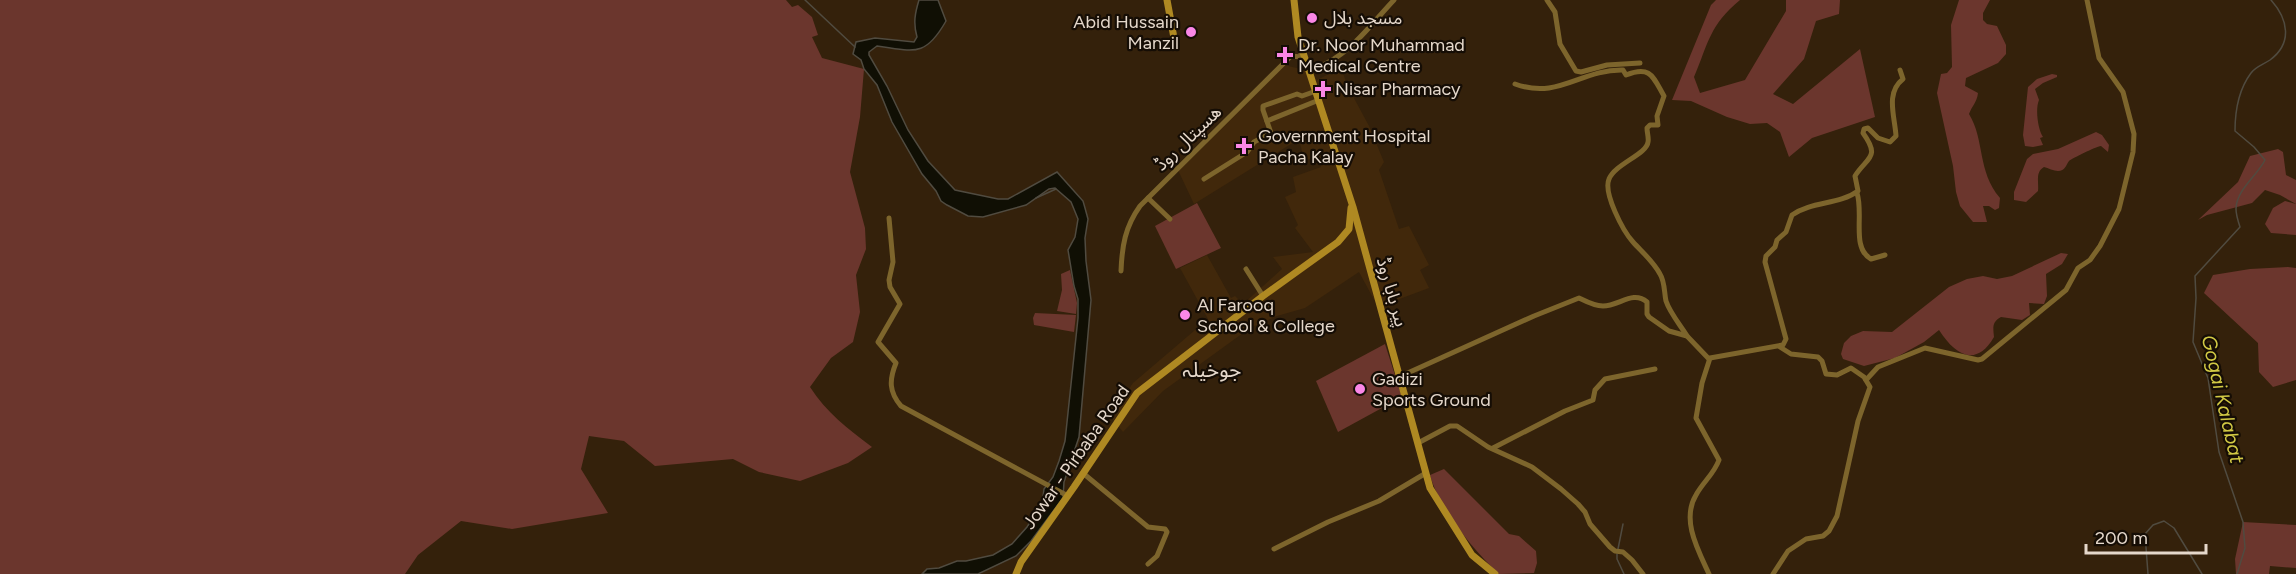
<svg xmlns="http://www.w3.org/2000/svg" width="2296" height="574" font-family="Figtree,'Noto Sans Arabic',sans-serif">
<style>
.built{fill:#41280b}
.green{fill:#6b362d}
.water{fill:#100f04;stroke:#504b40;stroke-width:1.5}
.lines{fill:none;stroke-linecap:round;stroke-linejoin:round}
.stream{stroke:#504b40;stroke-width:1.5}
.street{stroke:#7d652c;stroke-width:5}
.secondary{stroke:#af8922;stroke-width:7}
.poi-dot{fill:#fa87e7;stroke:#150d05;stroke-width:2}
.labels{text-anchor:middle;stroke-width:4.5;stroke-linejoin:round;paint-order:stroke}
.poi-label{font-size:18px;fill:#e5d8cb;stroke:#150d05;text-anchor:start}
.street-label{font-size:18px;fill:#e5d8cb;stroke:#150d05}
.water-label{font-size:20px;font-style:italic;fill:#d2c944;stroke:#150d05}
.quarter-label{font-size:21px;fill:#e5d8cb;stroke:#150d05}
</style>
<rect width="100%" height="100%" fill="#34210b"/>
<!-- built -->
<polygon class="built" points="1280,64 1309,71 1313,82 1341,68 1348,87 1369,126 1384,162 1379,170 1399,229 1409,226 1429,265 1420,270 1429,288 1378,307 1359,272 1305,308 1277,316 1250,328 1163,391 1123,432 1110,416 1133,383 1208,319 1180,268 1207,255 1231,298 1235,296 1243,304 1282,269 1273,257 1313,252 1295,228 1298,225 1285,197 1296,192 1293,177 1321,167 1315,151 1310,159 1304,160 1299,139 1194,204 1177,168"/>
<!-- green -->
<g class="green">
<path d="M0 0H786L792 7 798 5 812 17 818 35 812 37 822 58 864 69 860 117 850 172 865 228 866 249 856 275 860 312 853 342 831 358 810 387C826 412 848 429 872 447L848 463 800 481 759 472 733 459 655 466 624 441 589 436 581 469 608 513 512 529 461 521 418 555 405 574H0Z"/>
<path d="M1716 0H1740C1709 26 1709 42 1694 77L1700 93 1745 80 1786 11V0H1840L1839 14 1816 21 1804 59 1773 94 1793 104 1860 49 1875 117 1812 138 1789 157 1780 132 1767 123 1750 124 1727 117 1691 101 1672 100 1711 5Z"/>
<path d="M1959 0H1990L1983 13V20L1987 24 1997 26 2006 45V54L1998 63 1966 78 1965 86 1978 93C1977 102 1972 106 1969 114 1985 140 1977 171 2000 198L1999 208 1995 210 1989 206H1983L1987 222H1973L1960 206 1956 192 1953 166 1937 93 1941 74 1947 73 1952 67 1951 25Z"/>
<path d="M2052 74 2057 75V77L2043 83 2035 89 2039 100C2035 109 2038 130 2043 137L2040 138 2043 145 2033 147 2025 146 2023 135 2028 87 2037 79Z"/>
<path d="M2096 132 2102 135 2109 145 2108 152 2101 146C2095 147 2073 158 2069 161 2066 165 2065 171 2058 171 2054 171 2048 168 2044 167 2035 172 2039 182 2038 191L2026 202 2014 200V192L2027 159 2033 154 2058 149Z"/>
<polygon points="2278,149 2283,152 2286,175 2296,180 2296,204 2280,195 2265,190 2252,203 2207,215 2198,220 2238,182 2250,156"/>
<polygon points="2285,201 2296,204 2296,235 2271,233 2265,224 2273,208"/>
<polygon points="1197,203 1221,248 1176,269 1155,226"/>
<path d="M2061 253 2068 254 2062 264 2046 274 2047 296 2044 304 2029 303 2030 315 2022 320 2001 317C1992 322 1993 327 1994 337 1976 368 1955 355 1939 330L1924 342 1895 358 1864 366 1843 359 1841 354 1844 343 1851 336 1863 331 1892 332 1949 287 1967 279 1983 276 1997 279 2012 276Z"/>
<polygon points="2288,267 2296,268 2296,380 2273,387 2259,372 2258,343 2204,293 2213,275 2250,269"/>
<polygon points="1070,270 1077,303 1076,314 1057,311 1062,290 1061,274"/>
<polygon points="1035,313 1076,315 1074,332 1034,325 1033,318"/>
<polygon points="1385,344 1402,397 1338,432 1316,381"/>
<path d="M1444 469 1509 534 1519 536 1536 551 1537 563 1534 573 1499 574C1474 551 1439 508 1430 475Z"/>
<polygon points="2243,522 2296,525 2296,568 2270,566 2269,574 2236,574 2235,559"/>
</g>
<!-- water -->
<path class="water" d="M919 0H938L946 21C925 58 914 51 877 46L869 52V55L887 86 908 130 928 161 955 190 998 199H1008L1057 172 1083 201 1085 208 1088 219 1085 238 1086 261 1091 300 1079 437 1064 482 1063 498 1031 541 1016 556 978 574H922L927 569 939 568 957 561H966L993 555 1012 544 1027 527 1042 504 1044 489 1053 477 1059 461 1065 441 1078 318V299L1074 286 1068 250 1075 237 1078 219 1071 202 1055 188 1049 189 1026 205 983 217 968 216 947 205 941 201 936 191 922 174 892 122 877 85 864 69 861 60 853 54 856 42 875 38 914 42 917 37C913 23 915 13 919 0Z"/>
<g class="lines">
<!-- stream -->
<g class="stream">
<polyline points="805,0 855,47"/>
<polyline points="1036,198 1056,189"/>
<polyline points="1618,549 1623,524"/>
<polyline points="1617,554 1617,559 1624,574"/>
<polyline points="2148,574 2145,534 2153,525 2164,521 2174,528 2202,574"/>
<path d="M2237 574 2245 548 2243 522 2219 452 2208 378 2193 342 2196 298 2195 276 2240 227C2238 221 2236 215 2236 209 2236 190 2257 176 2265 160L2254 147 2235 131C2235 112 2239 89 2251 73 2255 67 2264 64 2270 60 2293 43 2288 19 2271 0"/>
</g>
<!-- street -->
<g class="street">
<polyline points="1547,0 1555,12 1560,44 1576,71 1581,72 1607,65 1640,63"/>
<path d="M1309 71C1315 68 1321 66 1327 63 1354 49 1373 22 1394 0"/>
<path d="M1515 84C1559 100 1581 69 1623 70L1626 75C1651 65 1653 77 1664 96L1657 116 1658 125H1650L1647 128C1647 133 1649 138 1648 142 1647 154 1615 164 1609 179 1603 193 1623 231 1633 242 1643 253 1653 261 1660 274 1665 282 1664 292 1666 301 1670 313 1681 326 1687 336"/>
<polyline points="1267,121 1319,100"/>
<polyline points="1204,179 1247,152 1254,142 1271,133 1263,110 1263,106 1297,94 1302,96 1316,91"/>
<path d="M1857 193C1864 214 1851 248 1871 259L1885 255"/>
<polyline points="1148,198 1170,219"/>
<path d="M889 218 893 262 889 280 890 287 900 304 878 342 896 363C889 380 889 392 901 406L1068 496"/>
<polyline points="1246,269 1263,296"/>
<path d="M1121 271C1122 246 1125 227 1140 206L1291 56 1301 57V51"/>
<path d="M1401 376 1534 316 1579 298C1587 302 1594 306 1603 306 1619 306 1633 290 1647 302V314L1649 317 1669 331 1687 336 1709 359"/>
<polyline points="1866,380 1878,367 1925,348 1978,360 1982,359 2066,290 2078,268 2090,260 2100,246 2119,209 2133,152 2134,134 2123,92 2099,58 2087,0"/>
<polyline points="1418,443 1450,426 1457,426 1488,447 1532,467 1561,489 1578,504 1585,512 1590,524 1610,547 1615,551 1623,552 1632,560 1643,574"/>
<polyline points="1493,448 1565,411 1593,400 1595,390 1605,379 1655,369"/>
<polyline points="1084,474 1148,527 1165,529 1167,532 1157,556 1148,564"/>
<polyline points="1274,549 1328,522 1379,501 1426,473"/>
<path d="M1709 574C1698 550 1681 520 1696 495 1703 482 1714 474 1719 460L1696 418 1702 383 1710 358 1783 345 1786 339 1765 262 1766 256 1775 247 1777 240 1786 232 1792 215C1812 201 1839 205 1858 191L1855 176C1867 157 1881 158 1863 133L1864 129 1868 128 1878 138 1890 142 1896 136C1895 117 1885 93 1903 79L1900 70"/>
<polyline points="1773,574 1788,551 1806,539 1823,536 1829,531 1837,516 1858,421 1870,387 1864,377 1851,368 1837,375 1826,374 1822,361 1818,357 1791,354 1780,347"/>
</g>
<!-- secondary -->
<g class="secondary">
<polyline points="1167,0 1174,38"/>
<polyline points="1294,0 1298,37 1353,207 1430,488 1472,555 1495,574"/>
<polyline points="1016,574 1021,562 1074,487 1137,393 1263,296 1338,242 1349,229 1351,208"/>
</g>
</g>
<!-- markers -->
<g class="poi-dot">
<circle cx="1312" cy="18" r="6"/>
<circle cx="1191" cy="32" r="6"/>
<path d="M1282 46h6v6h6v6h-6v6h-6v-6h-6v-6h6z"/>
<path d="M1320 80h6v6h6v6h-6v6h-6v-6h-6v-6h6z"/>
<path d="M1241 137h6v6h6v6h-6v6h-6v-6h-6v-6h6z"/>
<circle cx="1185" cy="315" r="6"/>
<circle cx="1360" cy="389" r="6"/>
</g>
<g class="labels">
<!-- poi labels -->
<g class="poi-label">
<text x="1324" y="24">مسجد بلال</text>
<text x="1179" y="28" text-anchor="end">Abid Hussain<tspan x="1179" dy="21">Manzil</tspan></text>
<text x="1298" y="51">Dr. Noor Muhammad<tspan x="1298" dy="21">Medical Centre</tspan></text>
<text x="1335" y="95">Nisar Pharmacy</text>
<text x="1258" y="142">Government Hospital<tspan x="1258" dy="21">Pacha Kalay</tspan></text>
<text x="1197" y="311">Al Farooq<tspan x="1197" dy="21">School &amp; College</tspan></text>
<text x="1372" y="385">Gadizi<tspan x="1372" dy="21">Sports Ground</tspan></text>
</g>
<!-- street labels -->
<g class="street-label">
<text transform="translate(1188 138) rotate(-44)" y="6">ھسپتال روڈ</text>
<text transform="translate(1392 292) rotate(74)" y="6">پیر بابا روڈ</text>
<text transform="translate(1076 457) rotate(-55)" y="6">Jowar - Pirbaba Road</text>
</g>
<!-- water labels -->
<g class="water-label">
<text transform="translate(2223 399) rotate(77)" y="7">Gogai Kalabat</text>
</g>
<!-- quarter labels -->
<g class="quarter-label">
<text x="1212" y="377">جوخیلہ</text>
</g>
</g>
<!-- scale -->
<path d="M2086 544v9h120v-9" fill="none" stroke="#e5d8cb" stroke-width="3"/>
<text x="2095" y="544" font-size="18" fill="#e5d8cb" stroke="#150d05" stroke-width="4.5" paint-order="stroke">200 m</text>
</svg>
